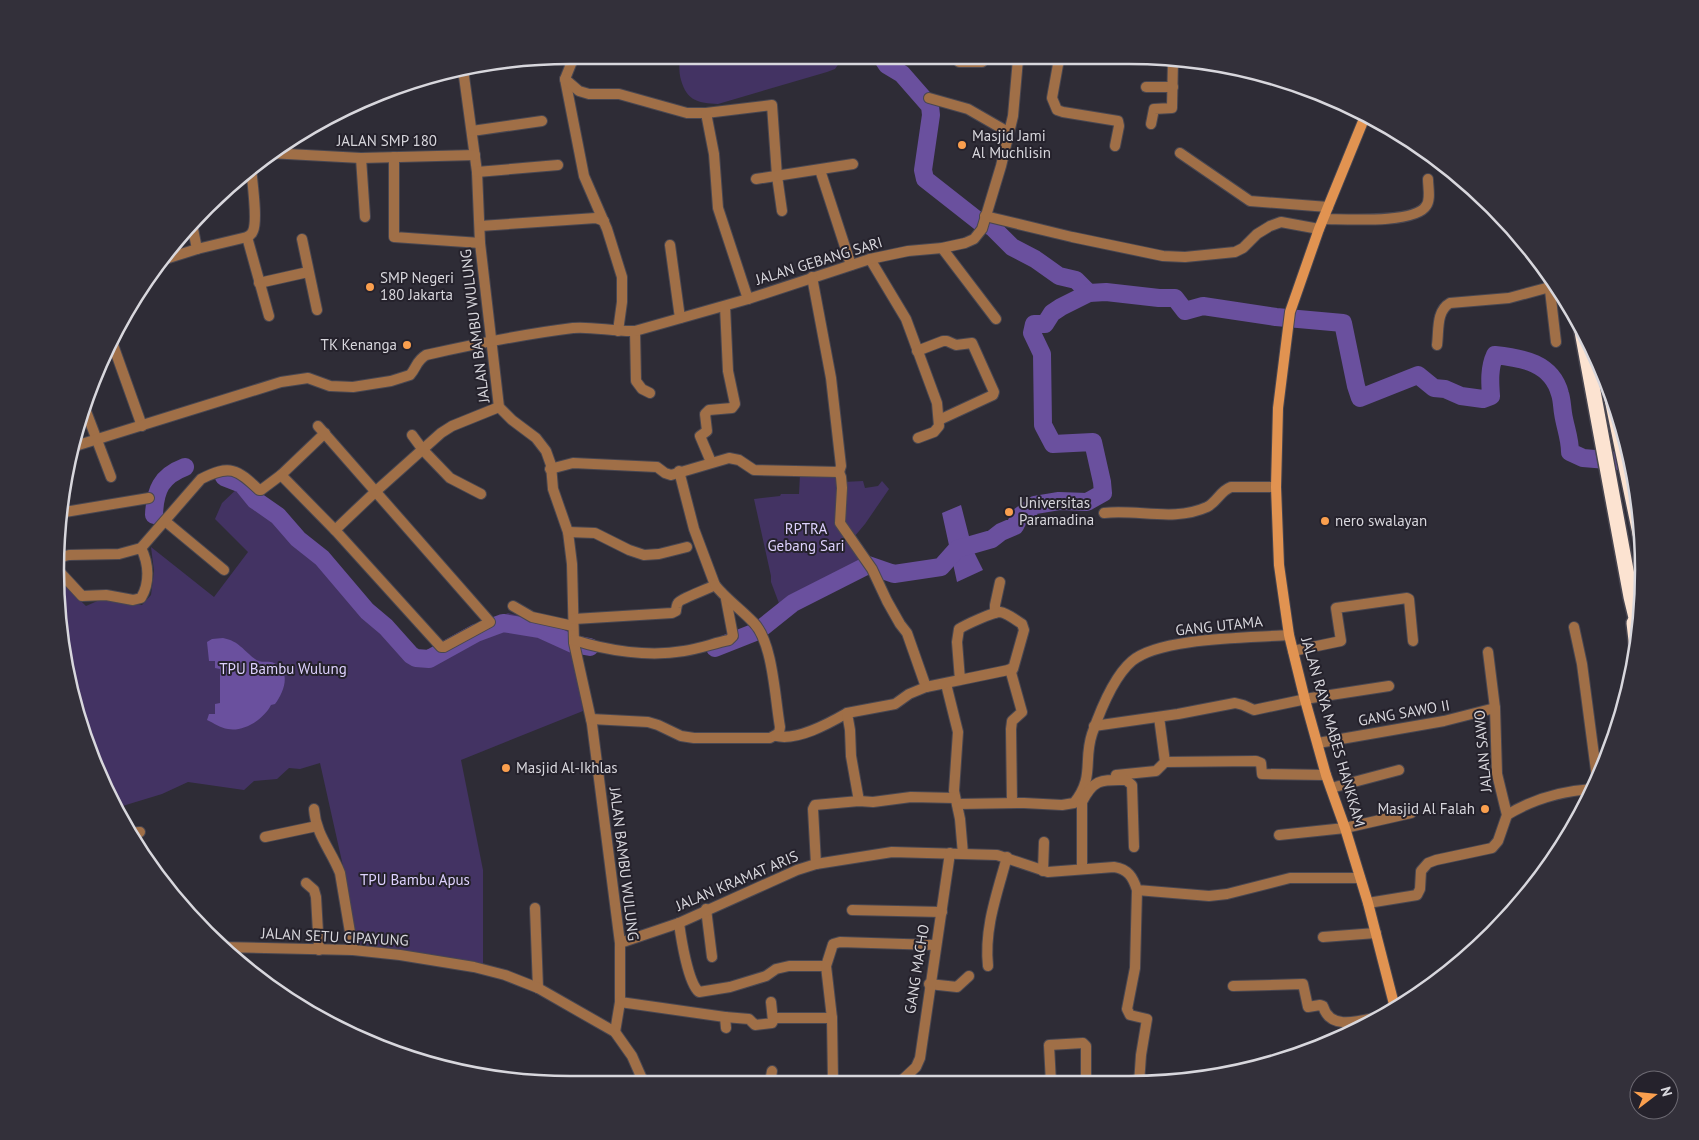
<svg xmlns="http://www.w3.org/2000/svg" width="1699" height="1140" font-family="'PT Sans',sans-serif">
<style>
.green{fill:#433363}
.water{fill:#6a509e}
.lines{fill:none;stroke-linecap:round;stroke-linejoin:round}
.river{stroke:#6a509e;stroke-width:18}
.minor-casing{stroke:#494751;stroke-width:12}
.tertiary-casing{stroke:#494751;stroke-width:12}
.secondary-casing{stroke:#494751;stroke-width:12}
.motorway-casing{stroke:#494751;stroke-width:18}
.minor{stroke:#a06f47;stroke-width:10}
.tertiary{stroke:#a06f47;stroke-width:10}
.secondary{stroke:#e19351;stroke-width:10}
.motorway{stroke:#fce3d1;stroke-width:15}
.poi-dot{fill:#fa9f4e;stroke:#25222c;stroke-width:2}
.labels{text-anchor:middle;stroke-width:4;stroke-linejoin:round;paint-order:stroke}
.poi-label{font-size:15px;fill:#d8d7dd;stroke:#25222c;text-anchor:start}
.street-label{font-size:15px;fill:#d8d7dd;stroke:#25222c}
.park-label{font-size:15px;fill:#ded2fe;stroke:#25222c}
.rim{fill:none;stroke:#d8d7dd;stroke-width:2.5}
</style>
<rect width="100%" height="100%" fill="#2e2c36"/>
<!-- green -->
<g class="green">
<path d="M680 59H842L835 69 827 72 718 104C698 103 687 101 681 80 679 73 679 66 680 59Z"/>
<polygon points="800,474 838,475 843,482 863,481 865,488 878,486 882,481 889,489 865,524 849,543 864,564 805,592 780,606 771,582 771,576 754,499 780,496 781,494 799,494"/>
<polygon points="241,485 421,667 467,632 508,613 569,628 583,711 461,760 483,870 483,965 351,943 347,884 320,763 300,769 289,768 277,779 254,781 244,790 188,782 162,794 116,808 72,703 67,678 70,675 66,671 59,637 57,578 86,606 102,599 142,605 151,595 154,571 151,547 214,597 248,552 215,519 222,503"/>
</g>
<!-- water -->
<g class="water">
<polygon points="961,505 972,548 983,570 957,582 942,513"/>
<path d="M223 638C239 641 244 651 255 659 261 664 268 660 274 663 292 671 284 692 275 704L271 705C264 719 244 732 228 729 220 728 214 723 207 720L209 714H215V704L220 703V669L215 668V661H209L207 642 212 639Z"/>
</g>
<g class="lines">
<!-- river -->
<g class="river">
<polyline points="883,59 887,65 902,74 930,106 931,115 923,170 925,179 981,223"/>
<polyline points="985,224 992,227 1012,247 1035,259 1059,276 1076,280 1089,293"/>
<polyline points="224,477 242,484 255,500 278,516 298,539 322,558 367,611 386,627 411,655 416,658 429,659 476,633 503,623 540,629 573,644 590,647"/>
<path d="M154 515C155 490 161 476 185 467"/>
<path d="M715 648 758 631 793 603 868 565 894 574 941 567 957 549 992 539 1001 532 1015 526 1020 516 1035 505 1059 501 1087 502 1103 493 1102 482 1093 442 1053 444 1043 425 1042 354 1032 333 1034 324H1045L1052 313 1061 307 1089 293 1106 292 1159 298H1175L1185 311 1203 306 1276 317 1343 323 1356 386 1360 398 1418 375 1434 388 1445 389 1461 396 1483 399 1491 396C1490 382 1489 368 1495 355 1523 358 1552 363 1560 394 1562 400 1562 407 1563 413 1565 427 1570 438 1570 452L1583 458 1631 462"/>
</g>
<defs>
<g id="minor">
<polyline points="573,59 565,79 584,176 607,229 622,277 622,302 618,331"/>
<polyline points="1059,59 1052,98 1057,110 1063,112 1118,121 1119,126 1115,146"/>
<polyline points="959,62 982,62 983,59"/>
<polyline points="463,69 477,172 480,243 499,407 512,420 536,438 546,451 551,465 553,489 568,532 572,564 574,643 592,724 620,943 620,1002 615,1032"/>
<polyline points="565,79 579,91 589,94 619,94 687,113 706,113 772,105 777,176 782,211"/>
<polyline points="1146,87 1173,87"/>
<polyline points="929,98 968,109 1008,132"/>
<polyline points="706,113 714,154 718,208 748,299"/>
<polyline points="1151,124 1154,109 1172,108 1173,59"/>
<polyline points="472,131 542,121"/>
<polyline points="269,153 361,158 475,155"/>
<polyline points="1180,153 1250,201 1328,207"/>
<polyline points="394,157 394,237 480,243"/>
<polyline points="361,158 365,217"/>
<polyline points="820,170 851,265"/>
<polyline points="477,172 558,165"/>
<polyline points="756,179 853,164"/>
<polyline points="985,216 1072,237 1163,256 1185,257 1235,252 1243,248 1257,234 1270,226 1281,222 1319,229"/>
<path d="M1324 219C1344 219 1415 224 1426 206 1431 200 1428 187 1428 179"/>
<polyline points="192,224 197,249"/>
<polyline points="480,226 596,218 604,221"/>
<polyline points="247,237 269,316"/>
<polyline points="302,239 317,310"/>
<polyline points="670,245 680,318"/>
<polyline points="942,248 996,319"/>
<polyline points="870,259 906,319 937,403 939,426 934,432 918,438"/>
<path d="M159 261 197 249 247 237C249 236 252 234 253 231 258 220 252 181 251 167"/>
<polyline points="1548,273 1556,342"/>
<polyline points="259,283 308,272"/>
<polyline points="635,331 636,381 642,389 650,393"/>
<polyline points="112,342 142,426"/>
<path d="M1437 345C1439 330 1436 311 1450 303L1509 298 1550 287"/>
<polyline points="917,351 943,341 947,341 956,345 972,343 994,392 993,395 939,420"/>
<polyline points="84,406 111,477"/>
<polyline points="412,435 423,450 450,478 481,494"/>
<path d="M72 447 281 382 308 378 330 386 353 387 391 381 410 375C417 367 416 361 426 355 475 344 524 334 573 328 591 326 615 332 635 331L748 299 870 259 908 251 942 248 965 243 974 239 982 229 1001 166 1013 116 1018 59"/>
<polyline points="711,462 700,436 707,431 705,414 709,410 732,408 735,404 728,371 725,306"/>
<polyline points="550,469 573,463 657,467 665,473 671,475 729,458 739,460 754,470 839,472 841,466 831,378 812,277"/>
<polyline points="839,472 841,477 842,488 840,523 872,569 887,601 900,624 907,633 926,687"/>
<polyline points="281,475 325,433"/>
<polyline points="59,513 149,498"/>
<path d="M1104 513C1138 509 1174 522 1207 507 1217 502 1220 491 1231 487H1276"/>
<polyline points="165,521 224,570"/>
<polyline points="335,530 375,492 441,433 452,426 499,407"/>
<polyline points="568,532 595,533 629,550 644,555 659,554 687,547"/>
<path d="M57 558 69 555 119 554 141 548 201 479C230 464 237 469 259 490H261L281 475 335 530 441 647H444L490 622 318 426"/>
<path d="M57 569 82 596 106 595 133 600 141 598C150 583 149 564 141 548"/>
<polyline points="513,606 532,617 573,626"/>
<polyline points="995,613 995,605 1000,582"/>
<path d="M574 619 672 613 676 611C676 610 677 603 678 603 680 599 708 589 715 585L694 529 679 471"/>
<polyline points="1574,627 1582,664 1597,778"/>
<path d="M574 640C608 651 649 657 684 651 699 649 714 643 729 640L733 636 726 599"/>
<polyline points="1293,651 1341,641 1336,608 1407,598 1409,599 1413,641"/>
<polyline points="1010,669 1022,712 1012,721 1011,729 1012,803"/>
<polyline points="946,684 958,732 954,791 960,819 963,854"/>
<path d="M591 719 648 722 658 725 681 736 694 738H770L779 733 780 727C775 699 773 643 754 623 741 609 726 599 715 585"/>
<polyline points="1094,726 1178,714 1235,703 1243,705 1254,710 1311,698 1389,686"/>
<path d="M776 736C797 741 828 724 847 713"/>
<polyline points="1318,743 1444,721 1495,708"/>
<polyline points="1165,762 1256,761 1261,763 1262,774 1326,775"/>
<polyline points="1116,775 1156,771 1165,762 1159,717"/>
<polyline points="1331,788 1399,770"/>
<path d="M859 801 851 756 850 730 847 713 895 704 909 694 926 687 960 680 957 642 959 629C965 625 993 612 1000 612 1007 613 1016 620 1022 624L1024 630 1013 669 960 680"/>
<path d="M957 804 1024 803 1062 805 1074 803C1095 777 1083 761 1092 734 1100 711 1113 677 1132 661 1160 637 1251 638 1289 635"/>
<path d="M314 809C316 835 331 850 340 873L353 950"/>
<path d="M1507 815C1533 799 1562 791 1592 789"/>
<polyline points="127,833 140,832"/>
<polyline points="1279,835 1345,828 1411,813"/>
<polyline points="265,837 317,826"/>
<polyline points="816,864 813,809 815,805 859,801 873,802 911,797 955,798"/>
<path d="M1082 869V802C1094 778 1102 780 1126 780L1132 785 1134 847"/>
<polyline points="1043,871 1044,842"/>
<polyline points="306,883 314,890 316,897 319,950"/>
<polyline points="1137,890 1135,968 1127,1009 1130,1015 1147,1019 1141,1055 1139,1084"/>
<polyline points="1368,903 1417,895 1420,889 1421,871 1428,863 1436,860 1492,848 1498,841 1507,815 1497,774 1495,708 1488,652"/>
<polyline points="535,908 538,988"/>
<polyline points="706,909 712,957"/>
<polyline points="852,910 942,912"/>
<path d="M679 923C681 938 688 983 699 992L730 987 766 976 776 969 789 966H826"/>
<polyline points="1323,937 1376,933"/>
<path d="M620 943 679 923 797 870 816 864 892 852 997 855 1048 872 1114 867C1128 869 1133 877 1137 890L1209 896 1227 894 1290 878H1360"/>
<path d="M988 966C984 928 997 894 1007 857"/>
<polyline points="929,984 957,987 969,976"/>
<path d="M1233 986 1303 984 1308 1007 1320 1005 1323 1006C1330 1032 1362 1020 1382 1016"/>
<polyline points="620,1002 725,1017 726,1028"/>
<polyline points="725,1017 749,1019 755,1025 772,1023 773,1021 771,1002"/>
<polyline points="773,1018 832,1018"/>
<polyline points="562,1081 566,1081"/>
<polyline points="770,1082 772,1071"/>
<polyline points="833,1082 832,1018 826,966 833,944 840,942 935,945"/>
<polyline points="899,1083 916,1067 920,1058 950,853"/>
<polyline points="1051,1083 1049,1045 1083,1043 1086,1046 1086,1084"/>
</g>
<polyline id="tertiary" points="220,947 353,950 400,955 474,967 505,975 538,988 615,1032 632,1056 643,1081"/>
<polyline id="secondary" points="1366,114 1319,229 1290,312 1278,408 1276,487 1279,565 1289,635 1305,700 1326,775 1345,828 1368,903 1395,1008"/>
<g id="motorway">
<polyline points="1581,326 1631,597 1640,634"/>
<polyline points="1612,399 1643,548"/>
<polyline points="1634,623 1637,649"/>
</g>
</defs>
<!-- minor casing -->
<use href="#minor" class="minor-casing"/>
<!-- tertiary casing -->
<use href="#tertiary" class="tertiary-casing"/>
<!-- secondary casing -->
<use href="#secondary" class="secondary-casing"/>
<!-- motorway casing -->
<use href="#motorway" class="motorway-casing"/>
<!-- minor -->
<use href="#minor" class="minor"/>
<!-- tertiary -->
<use href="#tertiary" class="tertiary"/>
<!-- secondary -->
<use href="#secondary" class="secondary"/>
<!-- motorway -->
<use href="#motorway" class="motorway"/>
</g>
<!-- markers -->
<g class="poi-dot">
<circle cx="962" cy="145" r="5"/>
<circle cx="370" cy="287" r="5"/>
<circle cx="407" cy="345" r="5"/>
<circle cx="1009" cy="512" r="5"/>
<circle cx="1325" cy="521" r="5"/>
<circle cx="506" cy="768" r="5"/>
<circle cx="1485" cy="809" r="5"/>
</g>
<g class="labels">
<!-- poi labels -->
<g class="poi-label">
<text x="972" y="141">Masjid Jami<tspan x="972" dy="17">Al Muchlisin</tspan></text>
<text x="380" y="283">SMP Negeri<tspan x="380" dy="17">180 Jakarta</tspan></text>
<text x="397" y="350" text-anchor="end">TK Kenanga</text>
<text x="1019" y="508">Universitas<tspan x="1019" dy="17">Paramadina</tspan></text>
<text x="1335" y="526">nero swalayan</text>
<text x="516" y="773">Masjid Al-Ikhlas</text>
<text x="1475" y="814" text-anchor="end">Masjid Al Falah</text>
</g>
<!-- street labels -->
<g class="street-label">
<text x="387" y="146">JALAN SMP 180</text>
<text transform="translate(819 261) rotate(-17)" y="5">JALAN GEBANG SARI</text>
<text transform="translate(475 326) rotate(-97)" y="5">JALAN BAMBU WULUNG</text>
<text transform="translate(1219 626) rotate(-6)" y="5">GANG UTAMA</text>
<text transform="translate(1404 713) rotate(-10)" y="5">GANG SAWO II</text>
<text transform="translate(1333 732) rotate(74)" y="5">JALAN RAYA MABES HANKKAM</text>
<text transform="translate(1483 751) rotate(-95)" y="5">JALAN SAWO</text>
<text transform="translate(624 864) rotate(83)" y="5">JALAN BAMBU WULUNG</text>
<text transform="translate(737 881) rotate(-23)" y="5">JALAN KRAMAT ARIS</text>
<text transform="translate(335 937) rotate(3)" y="5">JALAN SETU CIPAYUNG</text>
<text transform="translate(917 969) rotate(-81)" y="5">GANG MACHO</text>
</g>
<!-- park labels -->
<g class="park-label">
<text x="806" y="534">RPTRA<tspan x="806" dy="17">Gebang Sari</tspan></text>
<text x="283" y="674">TPU Bambu Wulung</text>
<text x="415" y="885">TPU Bambu Apus</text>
</g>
</g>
<!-- crop -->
<path d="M0 0H1699V1140H0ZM570 64H1129A506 506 0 0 1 1635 570V570A506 506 0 0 1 1129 1076H570A506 506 0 0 1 64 570V570A506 506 0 0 1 570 64Z" fill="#33303a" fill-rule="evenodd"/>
<path class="rim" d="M570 64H1129A506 506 0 0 1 1635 570V570A506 506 0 0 1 1129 1076H570A506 506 0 0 1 64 570V570A506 506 0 0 1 570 64Z"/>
<!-- north arrow -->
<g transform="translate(1654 1095) rotate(74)"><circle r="24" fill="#25222c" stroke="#6d6a73"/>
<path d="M0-4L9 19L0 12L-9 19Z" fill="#fa9f4e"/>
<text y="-8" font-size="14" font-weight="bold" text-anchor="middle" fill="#d8d7dd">N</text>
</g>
</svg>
